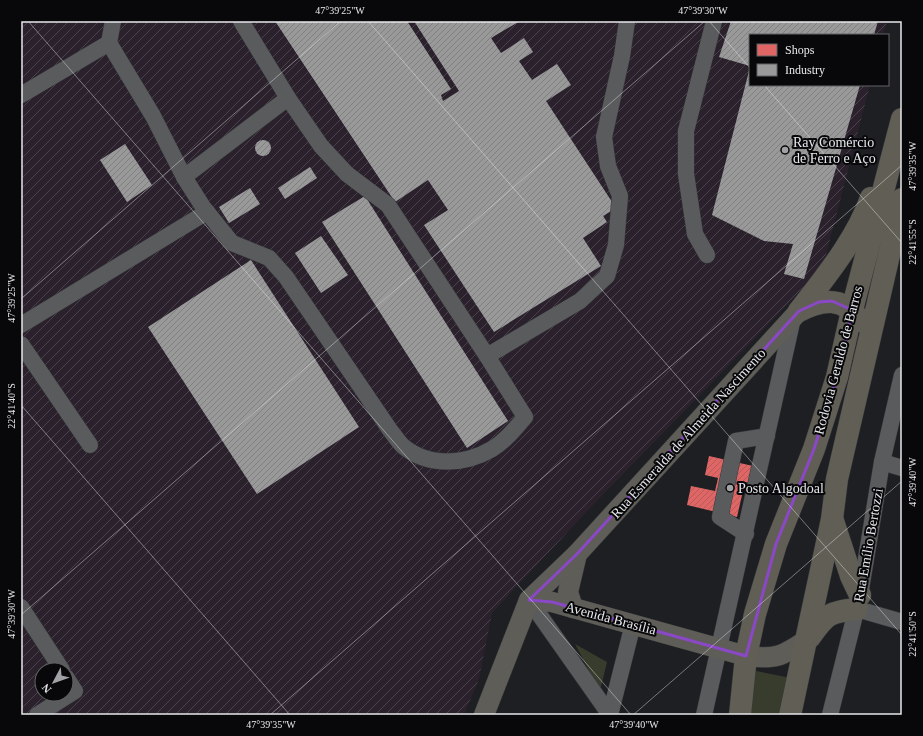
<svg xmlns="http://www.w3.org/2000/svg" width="923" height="736" font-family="'Times New Roman',serif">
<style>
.industrial{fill:url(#industrial-furrows);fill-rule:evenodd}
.park{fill:#383c2c}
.shops{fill:url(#shops-hatch)}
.industry{fill:url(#industry-hatch)}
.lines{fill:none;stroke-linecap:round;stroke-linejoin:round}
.minor-casing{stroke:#38393c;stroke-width:17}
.major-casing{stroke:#38393c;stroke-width:21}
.highway-casing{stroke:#38393c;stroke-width:23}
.minor{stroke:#5a5b5d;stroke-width:16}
.major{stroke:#5e5d58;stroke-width:20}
.highway{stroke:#615e56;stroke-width:22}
.marked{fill:none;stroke:#8b48c6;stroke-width:3;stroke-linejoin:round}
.ticks{fill:none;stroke:#e7e8eb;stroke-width:1;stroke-opacity:0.45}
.poi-dot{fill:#a0a2a5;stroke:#08080a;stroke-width:1.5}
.labels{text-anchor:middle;stroke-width:4;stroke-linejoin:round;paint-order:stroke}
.poi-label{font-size:14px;fill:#e7e8eb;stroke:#08080a;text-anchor:start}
.street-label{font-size:14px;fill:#e7e8eb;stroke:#08080a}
.neatline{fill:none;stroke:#e7e8eb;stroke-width:1.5}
.ticks-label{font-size:10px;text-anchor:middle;fill:#e7e8eb}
</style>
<defs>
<pattern id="industrial-furrows" width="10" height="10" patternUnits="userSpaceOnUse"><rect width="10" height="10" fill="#2a212d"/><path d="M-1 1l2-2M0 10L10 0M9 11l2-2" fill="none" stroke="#49414c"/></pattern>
<pattern id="shops-hatch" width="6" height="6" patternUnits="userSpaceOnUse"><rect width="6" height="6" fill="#e06666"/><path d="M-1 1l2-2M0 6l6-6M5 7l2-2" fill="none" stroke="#b25c5c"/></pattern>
<pattern id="industry-hatch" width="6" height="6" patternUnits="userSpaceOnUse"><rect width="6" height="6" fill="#999"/><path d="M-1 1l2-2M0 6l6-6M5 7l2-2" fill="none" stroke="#808080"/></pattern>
</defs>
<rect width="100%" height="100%" fill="#1d1f22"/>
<!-- industrial -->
<path class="industrial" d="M23 21H887L883 35H750V85H870L825 259 795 297 591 507 492 613 479 679 464 715H21V22ZM42 670H66V694H42Z"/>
<!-- park -->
<g class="park">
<polygon points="575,644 607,662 600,691"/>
<polygon points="751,670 791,678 780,715 750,715"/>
</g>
<!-- shops -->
<polygon class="shops" points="709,456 766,469 762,486 745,482 737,517 687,505 691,486 715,491 718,478 705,475"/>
<!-- industry -->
<g class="industry">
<polygon points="275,21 407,21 451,89 441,95 443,101 459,91 414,21 520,21 491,38 501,53 524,38 533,52 519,61 532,80 557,64 571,85 546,101 616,208 603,216 607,222 583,238 601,266 494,332 424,225 448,210 428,180 395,202"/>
<polygon points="731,21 878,21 874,35 750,35 750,66 719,57"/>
<polygon points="749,71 750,85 860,85 804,279 784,274 793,244 764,241 712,215"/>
<circle cx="263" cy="148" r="8"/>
<polygon points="125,144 152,185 127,202 100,160"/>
<polygon points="310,167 317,178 285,199 278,188"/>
<polygon points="250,188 260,204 229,223 219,207"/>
<polygon points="365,196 508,421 467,448 322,222"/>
<polygon points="321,236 348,275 321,293 295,253"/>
<polygon points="251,260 359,427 257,494 148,327"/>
</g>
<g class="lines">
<defs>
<g id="minor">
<polyline points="113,21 109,43 153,116 184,177 288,98 321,146 347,174 388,205 487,356 580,301 607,276 616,245 620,196 608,166 604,137 622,56 627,21"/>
<polyline points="241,21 288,98"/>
<polyline points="21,95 109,43"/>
<path d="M184 177 203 207 232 243 269 258 286 277 390 430C395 436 399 443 404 447 429 467 465 465 492 449 505 441 515 429 525 417L487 356"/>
<polyline points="707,255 695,234 686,174 686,131 714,21"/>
<polyline points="21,325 207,212"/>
<polyline points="21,344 90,445"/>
<polyline points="882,462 902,468"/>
<polyline points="746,534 720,517 736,441 767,436"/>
<polyline points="529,600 610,715"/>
<polyline points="21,607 62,670"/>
<polyline points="857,609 902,622"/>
<polyline points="37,715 75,691 66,677"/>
<polyline points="610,715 633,624"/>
<polyline points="704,715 793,318"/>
<polyline points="830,715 860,595 882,462 902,375"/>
</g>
<g id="major">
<path d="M529 600 552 602 746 656C776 660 783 656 808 639"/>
<polyline points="573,608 568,592 577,554"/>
<polyline points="484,715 529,600 577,554 799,311"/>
</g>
<g id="highway">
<path d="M800 310C826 276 856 240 871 198"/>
<path d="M799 311C822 299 844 296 860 321"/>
<polyline points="833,521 851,576 860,595"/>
<path d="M810 637C826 614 829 612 857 609"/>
<polyline points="740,715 746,656 755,614 776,544 814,449 837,377 854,302 902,119"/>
<polyline points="790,715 832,519 837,479 902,199"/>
</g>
</defs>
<!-- minor casing -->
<use href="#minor" class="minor-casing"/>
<!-- major casing -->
<use href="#major" class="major-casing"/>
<!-- highway casing -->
<use href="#highway" class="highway-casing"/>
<!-- minor -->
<use href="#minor" class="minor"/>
<!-- major -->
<use href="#major" class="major"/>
<!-- highway -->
<use href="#highway" class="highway"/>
</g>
<!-- marked area -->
<path class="marked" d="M832 301 852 310 837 377 814 449 776 544 746 656 552 602 529 600 577 554 799 311 819 302Z"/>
<!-- ticks -->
<path class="ticks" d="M28 21 631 715M368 21 902 635M709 21 750 68M764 85 902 243M21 299 341 21M21 405 290 715M21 615 705 21M270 715 902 165M633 715 902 481"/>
<!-- markers -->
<g class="poi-dot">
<circle cx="785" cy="150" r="4"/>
<circle cx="730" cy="488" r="4"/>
</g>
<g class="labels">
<!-- poi labels -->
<g class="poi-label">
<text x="793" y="147">Ray Comércio<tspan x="793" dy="16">de Ferro e Aço</tspan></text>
<text x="738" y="493">Posto Algodoal</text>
</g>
<!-- street labels -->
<g class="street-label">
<text transform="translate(838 360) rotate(-75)" y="5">Rodovia Geraldo de Barros</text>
<text transform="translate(688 433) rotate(-48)" y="5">Rua Esmeralda de Almeida Nascimento</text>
<text transform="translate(868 545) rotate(-80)" y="5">Rua Emílio Bertozzi</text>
<text transform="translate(611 618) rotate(15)" y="5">Avenida Brasília</text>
</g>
</g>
<!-- border -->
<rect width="923" height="736" fill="none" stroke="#08080a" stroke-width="44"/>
<!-- legend -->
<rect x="749" y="34" width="140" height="52" fill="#08080a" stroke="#616264"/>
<rect x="757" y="44" width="20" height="12" fill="#e06666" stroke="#616264"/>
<text x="785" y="54" font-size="12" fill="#e7e8eb">Shops</text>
<rect x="757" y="64" width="20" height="12" fill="#999999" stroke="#616264"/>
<text x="785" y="74" font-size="12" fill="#e7e8eb">Industry</text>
<!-- north arrow -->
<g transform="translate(54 682) rotate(229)"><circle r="19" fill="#08080a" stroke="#616264"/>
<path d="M0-3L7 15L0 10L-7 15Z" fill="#a0a2a5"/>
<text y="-6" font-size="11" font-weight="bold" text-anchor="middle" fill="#e7e8eb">N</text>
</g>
<rect x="22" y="22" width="879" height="692" class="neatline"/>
<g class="ticks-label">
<text x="340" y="14">47°39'25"W</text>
<text x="703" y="14">47°39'30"W</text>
<text transform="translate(912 166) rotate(-90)" y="4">47°39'35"W</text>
<text transform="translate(912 242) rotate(-90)" y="4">22°41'55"S</text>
<text transform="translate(11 298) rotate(-90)" y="4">47°39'25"W</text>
<text transform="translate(11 406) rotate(-90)" y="4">22°41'40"S</text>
<text transform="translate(912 482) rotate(-90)" y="4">47°39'40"W</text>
<text transform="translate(11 614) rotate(-90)" y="4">47°39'30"W</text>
<text transform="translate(912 634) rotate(-90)" y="4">22°41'50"S</text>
<text x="271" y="728">47°39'35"W</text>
<text x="634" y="728">47°39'40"W</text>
</g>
</svg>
